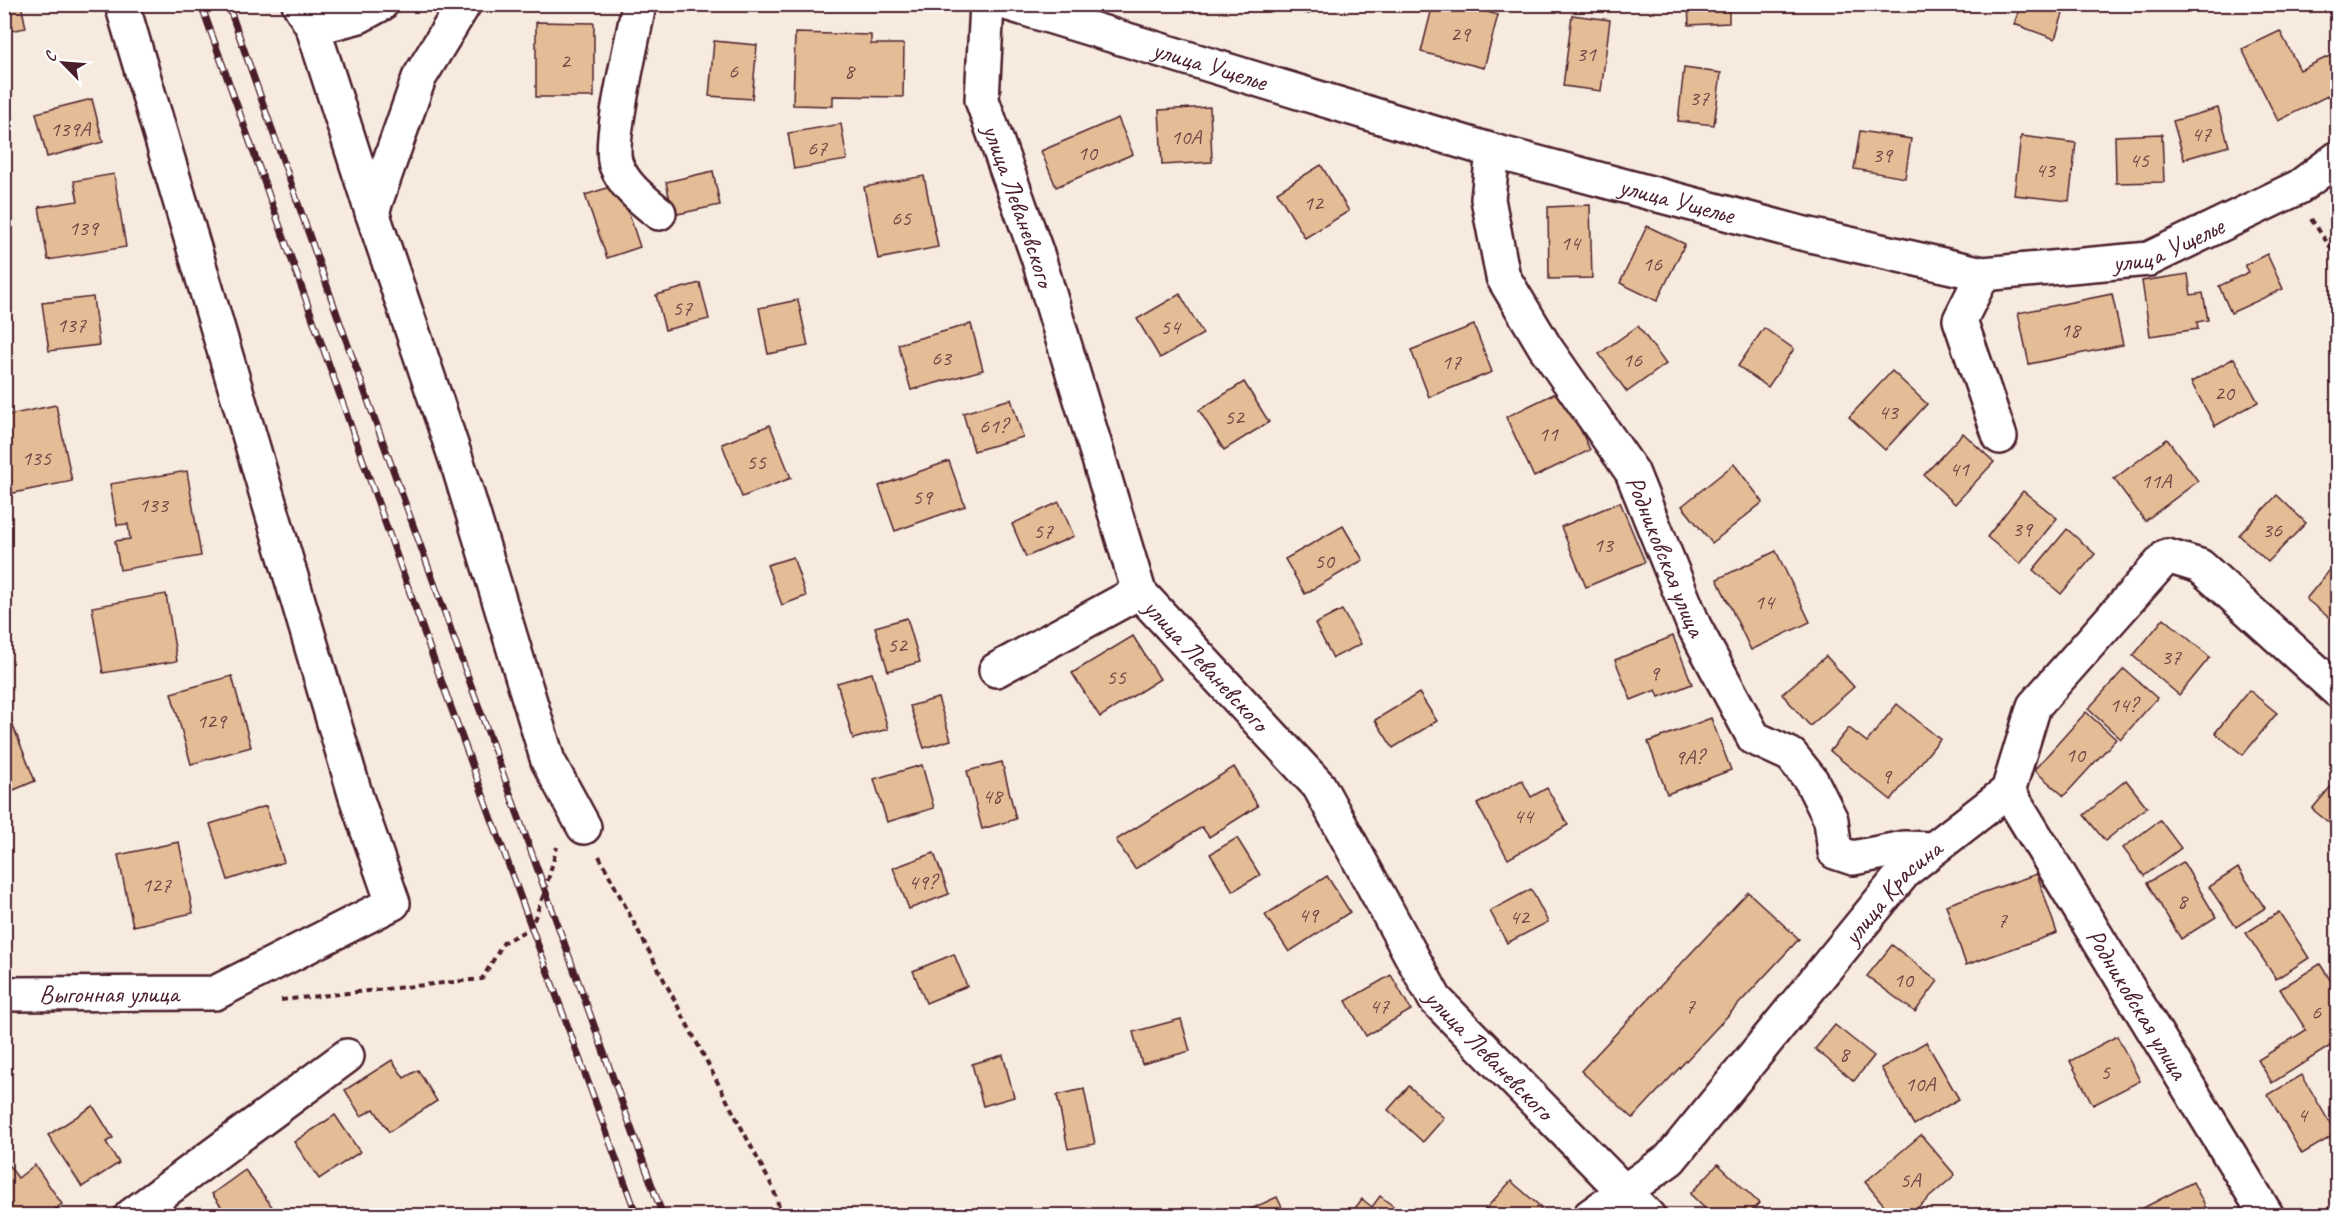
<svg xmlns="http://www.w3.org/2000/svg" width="2342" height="1220" font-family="Caveat,sans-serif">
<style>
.building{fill:#e4bc95;stroke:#4a1f2b;stroke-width:1.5}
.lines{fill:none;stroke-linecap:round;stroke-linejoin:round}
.minor-casing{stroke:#4a1f2b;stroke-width:38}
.path{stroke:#4a1f2b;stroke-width:4;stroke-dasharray:6 4.5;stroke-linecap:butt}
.minor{stroke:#fff;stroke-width:33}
.rail-casing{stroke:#4a1f2b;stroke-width:7}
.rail{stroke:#fff;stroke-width:4.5;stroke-dasharray:14;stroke-linecap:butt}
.labels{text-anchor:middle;stroke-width:5;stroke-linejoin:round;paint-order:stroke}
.number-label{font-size:22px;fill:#704646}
.street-label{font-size:26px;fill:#4a1f2b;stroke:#fff}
</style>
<rect width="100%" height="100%" fill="#f7ebdf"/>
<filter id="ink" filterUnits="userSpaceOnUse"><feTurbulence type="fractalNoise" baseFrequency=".0167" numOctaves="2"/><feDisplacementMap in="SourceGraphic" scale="12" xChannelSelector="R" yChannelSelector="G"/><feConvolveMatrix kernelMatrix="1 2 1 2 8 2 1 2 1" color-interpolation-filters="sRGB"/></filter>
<g filter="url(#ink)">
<!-- building -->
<g class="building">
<polygon points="4,4 21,4 26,28 4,32"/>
<polygon points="1276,4 1312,4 1309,14"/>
<polygon points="1433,4 1459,4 1498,15 1484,68 1421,52"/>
<polygon points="1688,4 1729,4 1729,23 1689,25"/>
<polygon points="2021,4 2066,4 2055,39 2014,24"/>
<polygon points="1572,15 1610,20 1601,91 1563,86"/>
<polygon points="536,22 594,23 594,97 536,97"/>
<polygon points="2280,31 2300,70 2338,52 2338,93 2337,91 2278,121 2242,49"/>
<polygon points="795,33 871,35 871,44 904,44 903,97 833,96 833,106 793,105"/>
<polygon points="714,41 757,45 752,99 709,96"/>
<polygon points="1684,68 1721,73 1714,125 1678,121"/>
<polygon points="4,71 14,117 4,120"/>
<polygon points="92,99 103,142 47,157 36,113"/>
<polygon points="1210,107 1212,162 1162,165 1159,110"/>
<polygon points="2218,108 2229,146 2184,159 2173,121"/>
<polygon points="1118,118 1133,154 1056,187 1041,151"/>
<polygon points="841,124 847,160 794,169 788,133"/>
<polygon points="1860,131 1911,139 1905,178 1854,169"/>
<polygon points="2162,134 2164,182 2116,183 2115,136"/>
<polygon points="2021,136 2076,143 2069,201 2014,195"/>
<polygon points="1321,165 1349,211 1305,238 1277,192"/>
<polygon points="713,171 720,205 673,215 666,182"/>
<polygon points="114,174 126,247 48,260 39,207 78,201 74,181"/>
<polygon points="924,176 938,247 878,259 864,187"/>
<polygon points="619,184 640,247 607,258 585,195"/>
<polygon points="1590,205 1592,278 1549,279 1548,207"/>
<polygon points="1647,226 1685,244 1657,301 1620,283"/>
<polygon points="2267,254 2283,289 2231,313 2219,286 2249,272 2245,265"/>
<polygon points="2188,274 2191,295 2203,293 2208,320 2197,322 2198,329 2150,336 2142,281"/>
<polygon points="700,283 709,319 665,330 656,295"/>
<polygon points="1180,294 1203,334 1160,358 1137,319"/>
<polygon points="2112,294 2123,345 2029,364 2018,313"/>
<polygon points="93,297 99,345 49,351 42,303"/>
<polygon points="798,300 808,346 768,354 759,308"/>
<polygon points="971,324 983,370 911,390 898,344"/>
<polygon points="1474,325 1492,372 1429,397 1411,350"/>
<polygon points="1638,326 1666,364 1627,392 1599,354"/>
<polygon points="1764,328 1794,349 1768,387 1738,366"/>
<polygon points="2234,358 2258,402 2215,426 2191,382"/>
<polygon points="1892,371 1927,404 1885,450 1849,417"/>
<polygon points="1244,382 1269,422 1224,450 1199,410"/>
<polygon points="1562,390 1590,450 1534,477 1506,417"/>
<polygon points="1011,399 1023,437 974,451 963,413"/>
<polygon points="56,405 72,481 4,495 4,416"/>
<polygon points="770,425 791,478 742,497 722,444"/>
<polygon points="1963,433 1994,462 1955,504 1924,475"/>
<polygon points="2167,439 2198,481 2145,521 2114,479"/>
<polygon points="949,461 965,506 895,531 879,486"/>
<polygon points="1734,464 1763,502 1712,543 1682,506"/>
<polygon points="187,471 201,556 120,570 115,541 130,539 128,524 117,525 110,484"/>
<polygon points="2023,491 2057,518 2020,564 1987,537"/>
<polygon points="2277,495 2306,523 2268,562 2239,535"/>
<polygon points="1059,502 1074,536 1026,557 1012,524"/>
<polygon points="1620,502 1645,562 1586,587 1561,527"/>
<polygon points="1343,526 1363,560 1305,594 1285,559"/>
<polygon points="2067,529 2095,554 2061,594 2033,570"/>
<polygon points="1776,551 1810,622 1751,650 1717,579"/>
<polygon points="793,557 806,596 782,605 767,565"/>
<polygon points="2338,560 2338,625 2306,599"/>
<polygon points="166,594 177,661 103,673 92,607"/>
<polygon points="1342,610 1361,644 1333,658 1315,624"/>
<polygon points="907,618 920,662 888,671 875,627"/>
<polygon points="2164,618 2210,657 2179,695 2133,656"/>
<polygon points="1133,636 1160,679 1100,717 1072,673"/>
<polygon points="1673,636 1692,684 1659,697 1656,690 1631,700 1615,660"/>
<polygon points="1826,656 1854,687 1810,726 1782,694"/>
<polygon points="2124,669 2157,698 2121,739 2088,709"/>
<polygon points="872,673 888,729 853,739 837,683"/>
<polygon points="232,676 251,747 191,764 171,693"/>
<polygon points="2249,690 2277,713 2243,755 2215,733"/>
<polygon points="1419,693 1437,721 1393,748 1375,720"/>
<polygon points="938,698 951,740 924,748 910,706"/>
<polygon points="1897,704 1940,739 1891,800 1830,751 1849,728 1867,742"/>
<polygon points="2086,712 2116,739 2064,796 2034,770"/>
<polygon points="1711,718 1731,770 1667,794 1648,742"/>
<polygon points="11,721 35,781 4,794 4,724"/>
<polygon points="1002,762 1016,819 982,829 967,771"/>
<polygon points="922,765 934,808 887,822 874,779"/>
<polygon points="1234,767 1258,806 1209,837 1202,827 1135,869 1116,840"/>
<polygon points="2338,778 2338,830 2312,809"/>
<polygon points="1522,780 1531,797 1547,788 1568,825 1508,859 1477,804"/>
<polygon points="2126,780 2147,807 2105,841 2084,815"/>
<polygon points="266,806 284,862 228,880 210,824"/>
<polygon points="2160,820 2181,848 2144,876 2123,848"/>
<polygon points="1237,838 1260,875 1233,891 1210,854"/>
<polygon points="179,842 193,913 133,926 118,855"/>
<polygon points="934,853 949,894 909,909 893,868"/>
<polygon points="2183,862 2216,917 2181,939 2147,883"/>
<polygon points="2238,868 2265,908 2236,927 2209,887"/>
<polygon points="2037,874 2057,933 1966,965 1946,905"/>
<polygon points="1327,876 1350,912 1289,952 1265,915"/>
<polygon points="1531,889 1548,922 1507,943 1490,911"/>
<polygon points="1748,892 1799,939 1633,1118 1581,1071"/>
<polygon points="2279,912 2309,958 2276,979 2246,933"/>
<polygon points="1892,945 1938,981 1915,1012 1867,976"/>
<polygon points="954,954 967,986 926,1003 913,971"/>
<polygon points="2320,964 2338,992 2338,1041 2272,1083 2258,1060 2306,1030 2280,989"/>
<polygon points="1391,975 1411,1010 1366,1036 1346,1001"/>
<polygon points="1181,1019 1190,1051 1142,1064 1133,1032"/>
<polygon points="1835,1025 1874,1056 1854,1081 1815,1049"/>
<polygon points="2117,1036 2140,1081 2093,1105 2070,1061"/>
<polygon points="1926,1042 1959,1099 1914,1125 1881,1068"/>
<polygon points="1003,1055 1014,1097 983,1106 972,1064"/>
<polygon points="392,1060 404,1078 418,1070 437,1101 389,1132 374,1109 361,1116 345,1090"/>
<polygon points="2302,1075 2336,1134 2302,1154 2268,1095"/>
<polygon points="1409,1086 1444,1118 1423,1142 1388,1110"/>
<polygon points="1084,1089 1095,1144 1068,1149 1057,1095"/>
<polygon points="93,1106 113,1138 106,1142 119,1163 82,1187 48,1135"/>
<polygon points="335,1115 360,1152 319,1179 294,1142"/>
<polygon points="1921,1135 1955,1175 1908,1216 1893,1216 1865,1182"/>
<polygon points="4,1159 18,1178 35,1165 62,1204 46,1216 4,1216"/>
<polygon points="1718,1164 1759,1203 1747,1216 1713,1216 1690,1194"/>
<polygon points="245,1170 279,1216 228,1216 212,1194"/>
<polygon points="1511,1181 1542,1208 1535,1216 1479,1216"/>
<polygon points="2193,1182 2210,1216 2128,1216"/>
<polygon points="1380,1196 1406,1216 1349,1216 1362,1199 1372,1207"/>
<polygon points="1277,1197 1286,1216 1246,1216 1244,1212"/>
<polygon points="2338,1201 2338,1216 2325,1216"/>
<polygon points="1050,1209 1052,1216 1030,1216"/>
</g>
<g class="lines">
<defs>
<g id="minor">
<polyline points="299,4 313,28 359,16 381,4"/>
<path d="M639 4C634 36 607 142 616 165 625 187 642 199 659 213"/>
<path id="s1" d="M987 4 982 100 1038 257 1139 592 1319 786 1435 999 1648 1216"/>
<path id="s2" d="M1009 4 1493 151 1801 233 1983 274 2149 259 2299 187 2338 158"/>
<polyline points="313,28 372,212 460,471 548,761 584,827"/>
<path id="s3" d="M1493 151 1488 199 1503 277 1545 347 1632 472 1694 626 1754 738 1791 755 1811 780 1831 820 1835 852 1853 858 1904 848 1932 849"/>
<polyline points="372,212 419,78 464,4"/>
<polyline points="1983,274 1960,320 2000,437"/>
<polyline points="996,670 1139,592"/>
<path id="s4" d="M2008 791 2267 1216"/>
<path id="s5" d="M4 994 215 993 393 903 356 797 122 4"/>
<polyline points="131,1216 347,1056"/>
<path id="s6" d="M1590 1216 1670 1159 1905 871 2008 791 2034 706 2167 556 2200 566 2338 691"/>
</g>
</defs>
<!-- minor casing -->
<use href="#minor" class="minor-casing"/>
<!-- path -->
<g class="path">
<polyline points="2311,219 2338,258"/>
<polyline points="599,856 773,1188 782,1216"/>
<polyline points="281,1000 482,979 504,942 531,928 545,891 557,847"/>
</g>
<!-- minor -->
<use href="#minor" class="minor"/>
<defs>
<g id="rail">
<polyline points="201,4 437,669 637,1216"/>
<polyline points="228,4 345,337 663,1216"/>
</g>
</defs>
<!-- rail casing -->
<use href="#rail" class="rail-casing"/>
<!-- rail -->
<use href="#rail" class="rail"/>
</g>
</g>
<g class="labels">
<!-- number labels -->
<g class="number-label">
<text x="1460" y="41">29</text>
<text x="1586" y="61">31</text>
<text x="565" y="68">2</text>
<text x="733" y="78">6</text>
<text x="849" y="78">8</text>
<text x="1699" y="105">37</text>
<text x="70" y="136">139А</text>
<text x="2201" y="141">47</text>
<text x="1186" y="144">10А</text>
<text x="817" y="155">67</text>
<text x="1087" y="160">10</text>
<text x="1882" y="162">39</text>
<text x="2139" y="167">45</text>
<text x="2045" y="177">43</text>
<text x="1313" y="210">12</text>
<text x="901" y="225">65</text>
<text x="83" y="235">139</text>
<text x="1570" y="250">14</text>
<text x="1652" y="271">16</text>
<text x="682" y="315">57</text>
<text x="71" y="332">137</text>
<text x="1170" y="334">54</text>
<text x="2070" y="337">18</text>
<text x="941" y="365">63</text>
<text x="1632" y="367">16</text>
<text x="1451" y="369">17</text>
<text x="2224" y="400">20</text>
<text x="1888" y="419">43</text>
<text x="1234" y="424">52</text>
<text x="993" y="433">61?</text>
<text x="1548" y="441">11</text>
<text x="36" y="465">135</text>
<text x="756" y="469">55</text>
<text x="1959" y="476">41</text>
<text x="2156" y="488">11А</text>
<text x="922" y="504">59</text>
<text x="153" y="512">133</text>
<text x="2022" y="536">39</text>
<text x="2272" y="537">36</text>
<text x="1043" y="538">57</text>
<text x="1603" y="552">13</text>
<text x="1324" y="568">50</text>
<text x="1764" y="609">14</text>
<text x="897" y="652">52</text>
<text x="2171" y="664">37</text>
<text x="1654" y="680">9</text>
<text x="1116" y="684">55</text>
<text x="2123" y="712">14?</text>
<text x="211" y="728">129</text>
<text x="2075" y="762">10</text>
<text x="1689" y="764">9А?</text>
<text x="1886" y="783">9</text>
<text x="992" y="803">48</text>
<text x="1523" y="823">44</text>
<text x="922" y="889">49?</text>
<text x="156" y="892">127</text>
<text x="2182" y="908">8</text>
<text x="1308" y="922">49</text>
<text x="1519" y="924">42</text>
<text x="2002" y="927">7</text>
<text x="1903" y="987">10</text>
<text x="1379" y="1013">47</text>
<text x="1690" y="1013">7</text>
<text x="2316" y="1019">6</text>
<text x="1844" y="1061">8</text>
<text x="2105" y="1079">5</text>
<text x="1920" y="1091">10А</text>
<text x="2302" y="1122">4</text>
<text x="1910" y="1187">5А</text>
</g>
<!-- street labels -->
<g class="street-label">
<text dy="9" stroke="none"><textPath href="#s2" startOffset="210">улица Ущелье</textPath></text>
<text dy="9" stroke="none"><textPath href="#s2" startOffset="696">улица Ущелье</textPath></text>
<text dy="9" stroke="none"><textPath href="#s1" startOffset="208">улица Леваневского</textPath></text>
<text dy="9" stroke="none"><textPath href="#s2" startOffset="1200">улица Ущелье</textPath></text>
<text dy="9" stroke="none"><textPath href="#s3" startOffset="452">Родниковская улица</textPath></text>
<text dy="9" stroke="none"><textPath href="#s1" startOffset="712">улица Леваневского</textPath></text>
<text dy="9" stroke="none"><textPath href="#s6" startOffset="446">улица Красина</textPath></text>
<text dy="9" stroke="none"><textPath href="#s5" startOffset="105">Выгонная улица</textPath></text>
<text dy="9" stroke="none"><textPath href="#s4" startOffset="249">Родниковская улица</textPath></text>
<text dy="9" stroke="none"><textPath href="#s1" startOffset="1198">улица Леваневского</textPath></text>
</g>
</g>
<!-- margin -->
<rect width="2342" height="1220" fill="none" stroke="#fff" stroke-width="24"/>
<rect x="12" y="12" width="2318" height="1196" fill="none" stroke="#4a1f2b" stroke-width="2" filter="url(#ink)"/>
<!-- north arrow -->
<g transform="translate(63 63) rotate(295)" stroke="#ffffff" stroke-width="4.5" paint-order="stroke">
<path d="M0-4.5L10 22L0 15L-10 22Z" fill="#4a1f2b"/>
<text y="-9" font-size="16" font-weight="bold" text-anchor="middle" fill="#4a1f2b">С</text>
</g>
</svg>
